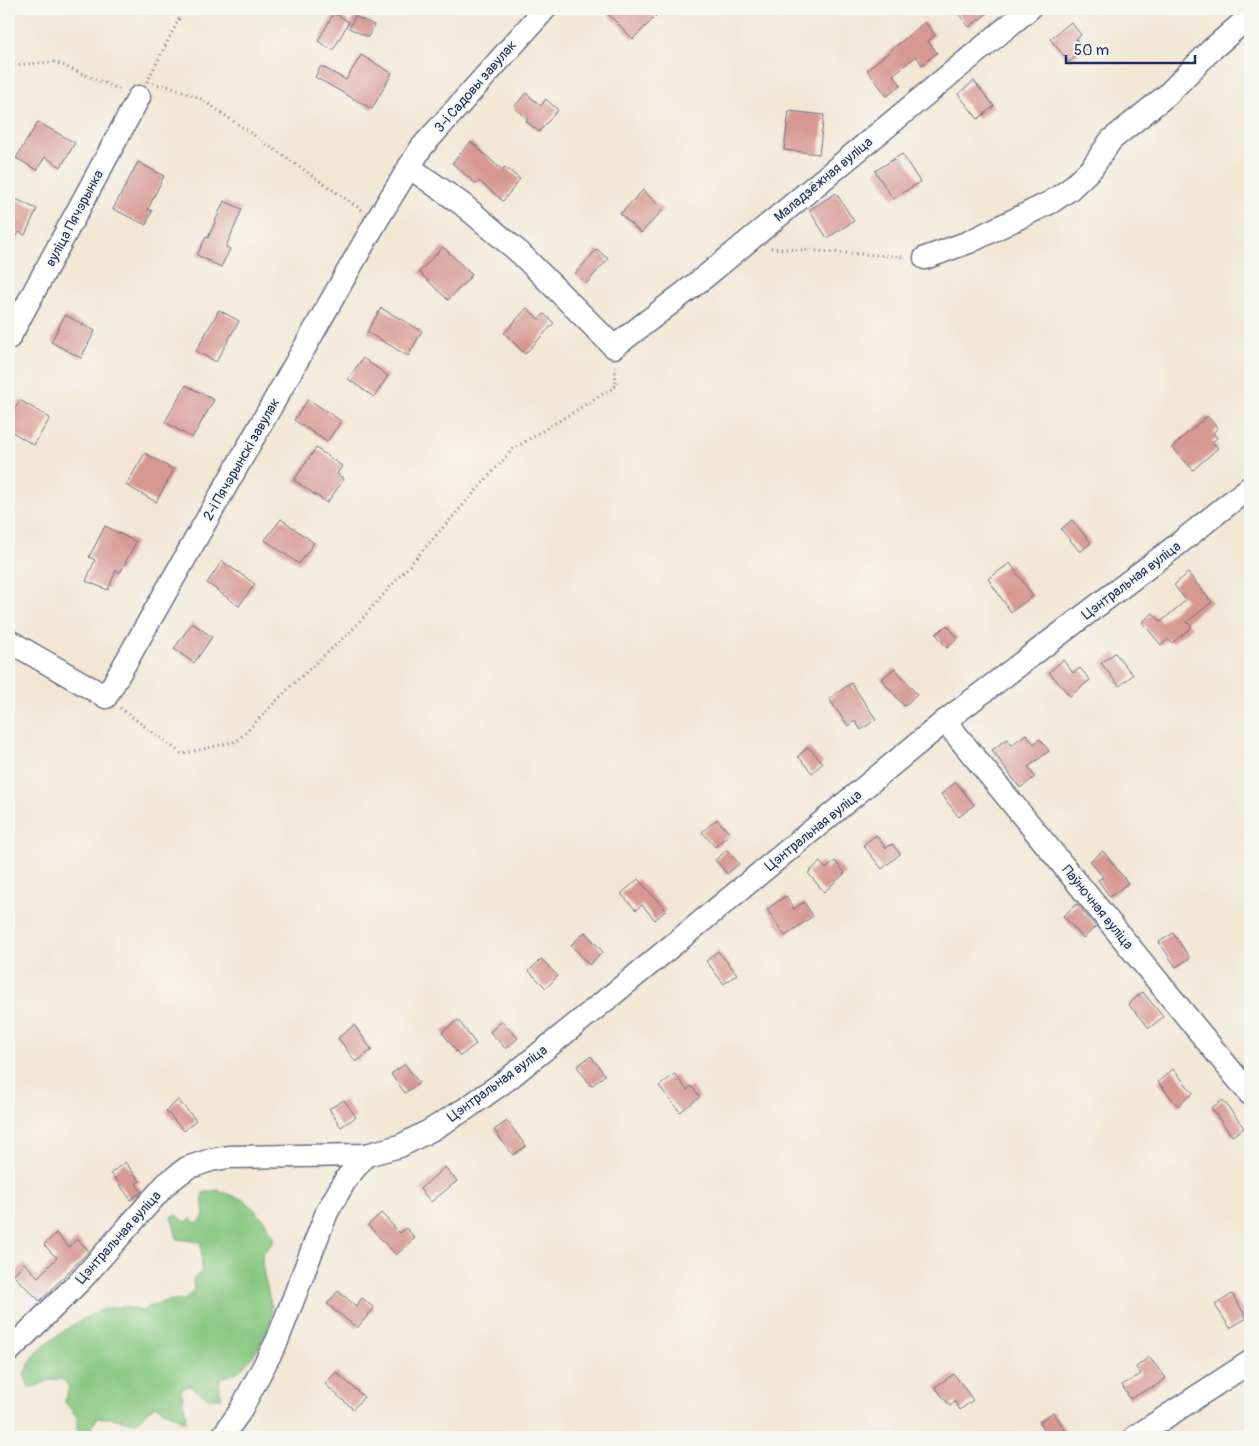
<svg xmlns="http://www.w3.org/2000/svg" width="1259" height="1446" font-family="Pangolin,sans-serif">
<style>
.green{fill:#86c77f;stroke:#507b6e}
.building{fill:#d79891}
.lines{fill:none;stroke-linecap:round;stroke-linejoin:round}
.minor-casing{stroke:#676f87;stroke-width:25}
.path{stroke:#676f87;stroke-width:3;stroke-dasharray:1 4;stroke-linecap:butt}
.minor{stroke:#fff;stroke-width:22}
.labels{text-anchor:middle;stroke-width:4;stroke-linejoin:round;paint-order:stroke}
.street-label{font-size:14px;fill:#1b2f5e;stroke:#f6f6f2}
</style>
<rect width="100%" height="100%" fill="#f6f6f2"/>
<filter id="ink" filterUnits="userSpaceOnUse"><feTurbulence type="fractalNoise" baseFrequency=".02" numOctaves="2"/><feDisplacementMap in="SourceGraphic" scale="10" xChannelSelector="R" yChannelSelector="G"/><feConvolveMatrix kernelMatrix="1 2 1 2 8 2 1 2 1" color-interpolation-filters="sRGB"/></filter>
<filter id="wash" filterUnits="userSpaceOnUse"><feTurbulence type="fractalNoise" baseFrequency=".0096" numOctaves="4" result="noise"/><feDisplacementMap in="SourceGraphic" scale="20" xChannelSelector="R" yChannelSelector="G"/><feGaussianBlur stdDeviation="1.12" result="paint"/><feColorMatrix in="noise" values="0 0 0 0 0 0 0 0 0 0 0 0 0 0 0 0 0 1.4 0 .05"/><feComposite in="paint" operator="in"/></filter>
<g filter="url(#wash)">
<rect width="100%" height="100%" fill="#f3e7d4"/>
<!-- green -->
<path class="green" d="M217 1190 245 1200 265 1221 274 1237 272 1244 262 1254C261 1274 270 1292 272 1312 273 1326 253 1360 241 1369 235 1374 228 1376 220 1378L219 1388 222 1398H209L189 1386 181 1389 186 1417 185 1422 155 1405 135 1423 113 1418H97L87 1437H77V1417L65 1402 69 1387 64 1380C45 1376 43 1388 29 1387L24 1375C28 1365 33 1356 41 1349 54 1336 91 1312 108 1308 120 1305 131 1308 142 1311 157 1302 166 1300 184 1300L194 1290 193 1279 202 1271C201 1261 202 1252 201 1242L177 1239 172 1217 176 1215 186 1222 191 1219 196 1223 203 1219C205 1210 201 1202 203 1193Z"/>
<g id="blocks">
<!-- building -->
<g class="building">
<polygon points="603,9 649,9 656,16 633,39"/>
<polygon points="954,9 993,9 969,27"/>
<polygon points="334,13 349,22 333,50 318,41"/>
<polygon points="355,16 374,25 368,37 349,28"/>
<polygon points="925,22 935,35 928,41 937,53 922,65 916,56 893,75 901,85 887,96 867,70"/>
<polygon points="1071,22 1081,35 1076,39 1085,49 1069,62 1050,39"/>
<polygon points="361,55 392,73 372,109 315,77 321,66 346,80"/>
<polygon points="974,81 994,106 978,119 958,94"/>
<polygon points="526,93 541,106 546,99 558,110 539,132 526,121 528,119 514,107"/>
<polygon points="789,111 824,115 819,154 784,150"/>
<polygon points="38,122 75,143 61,167 45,157 37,170 16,158"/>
<polygon points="471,142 502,170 505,167 520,179 503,201 479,181 476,184 452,163"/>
<polygon points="902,154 920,182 893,199 875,171"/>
<polygon points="138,162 164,176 148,209 152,211 146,225 113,209"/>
<polygon points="643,190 663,210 641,233 620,214"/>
<polygon points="836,193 854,221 827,238 809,210"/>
<polygon points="9,196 37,209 25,235 19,232 9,253"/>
<polygon points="224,201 242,209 226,247 230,249 221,267 197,255 206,237 208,238"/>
<polygon points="443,247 472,275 448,300 419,272"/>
<polygon points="597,249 608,259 586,284 575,274"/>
<polygon points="381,308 422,331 408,356 367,332"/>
<polygon points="527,308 539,319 544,314 554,323 525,354 504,333"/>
<polygon points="219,310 239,321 216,362 196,351"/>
<polygon points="65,315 95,331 81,358 51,342"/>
<polygon points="363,358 388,376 374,397 348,379"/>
<polygon points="186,385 214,400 192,438 165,422"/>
<polygon points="308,399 341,421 327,442 294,420"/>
<polygon points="20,400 50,418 34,445 9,430 9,419"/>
<polygon points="1207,416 1218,428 1213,433 1217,438 1212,442 1218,448 1193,470 1172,447"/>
<polygon points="316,448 342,466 337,474 344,479 327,503 294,480"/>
<polygon points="145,453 174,470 156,502 126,485"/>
<polygon points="281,519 314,543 299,564 265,540"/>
<polygon points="1072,520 1091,543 1080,552 1061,529"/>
<polygon points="105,526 136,542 120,573 116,570 108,590 86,581 95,560 89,557"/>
<polygon points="222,561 255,584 239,606 207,583"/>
<polygon points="1010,563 1033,596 1011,612 988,579"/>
<polygon points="1188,573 1212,602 1187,622 1192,627 1172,643 1168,639 1161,645 1142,622 1153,613 1161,622 1186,600 1174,585"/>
<polygon points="192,623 212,637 194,663 174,649"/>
<polygon points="947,625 958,638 947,648 936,634"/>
<polygon points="1115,653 1133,675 1119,686 1101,663"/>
<polygon points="1063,660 1073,673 1080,668 1090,680 1070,696 1049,672"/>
<polygon points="895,668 917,695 904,706 881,679"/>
<polygon points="851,683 876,719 861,730 855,721 848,726 829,699"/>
<polygon points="1026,734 1034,744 1040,739 1049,751 1028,767 1035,777 1020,788 992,750 1007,739 1012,745"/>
<polygon points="808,747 823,763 812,773 798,756"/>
<polygon points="956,782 974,805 959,817 941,794"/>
<polygon points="717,819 730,834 715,847 702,832"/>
<polygon points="876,835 886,848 892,844 900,854 882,869 863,845"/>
<polygon points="727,850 739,864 727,874 715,860"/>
<polygon points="1103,851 1128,883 1110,897 1098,880 1103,877 1090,861"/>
<polygon points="835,861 845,873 824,892 808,873 820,862 826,869"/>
<polygon points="638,879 666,910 655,920 642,905 636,910 621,894"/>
<polygon points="786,896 794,909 804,902 813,916 785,936 767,909"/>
<polygon points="1077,904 1096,927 1083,938 1063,916"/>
<polygon points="585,932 603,952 589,965 571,945"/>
<polygon points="1173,933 1190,958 1176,967 1159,942"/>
<polygon points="718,951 737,974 724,984 706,961"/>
<polygon points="541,959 558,976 546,988 529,971"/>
<polygon points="1143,992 1163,1017 1149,1028 1128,1004"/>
<polygon points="458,1020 476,1044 460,1056 442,1032"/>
<polygon points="502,1021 518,1038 506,1049 490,1032"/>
<polygon points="354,1025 372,1050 356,1062 338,1038"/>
<polygon points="591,1056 605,1075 591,1086 577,1066"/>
<polygon points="405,1064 419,1083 405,1093 391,1074"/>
<polygon points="1173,1069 1193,1093 1178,1106 1158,1082"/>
<polygon points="675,1074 687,1090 691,1086 700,1097 680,1112 659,1086"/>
<polygon points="178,1100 196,1120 184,1131 166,1111"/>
<polygon points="344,1100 356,1117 341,1127 329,1109"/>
<polygon points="1223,1100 1244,1128 1232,1136 1211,1108"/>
<polygon points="507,1121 526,1146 513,1155 494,1130"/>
<polygon points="125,1162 140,1181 136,1184 142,1191 131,1200 111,1173"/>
<polygon points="445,1167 457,1181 431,1202 420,1189"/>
<polygon points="381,1213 400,1233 406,1228 415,1238 396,1255 368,1225"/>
<polygon points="56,1233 69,1247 77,1239 89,1251 40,1301 13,1275 24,1263 38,1277 57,1258 44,1245"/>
<polygon points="338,1291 356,1306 362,1298 374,1308 357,1328 327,1304"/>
<polygon points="1232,1294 1247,1318 1230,1328 1215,1305"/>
<polygon points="1149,1357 1166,1378 1153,1388 1152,1387 1130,1399 1122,1385 1141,1374 1136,1367"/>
<polygon points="336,1372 364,1397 353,1409 325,1384"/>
<polygon points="954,1374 973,1400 960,1410 955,1402 950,1406 935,1387"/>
<polygon points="1053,1412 1067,1432 1059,1437 1049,1437 1039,1422"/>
</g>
</g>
</g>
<g filter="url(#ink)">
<use href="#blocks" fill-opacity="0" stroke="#676f87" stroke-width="1"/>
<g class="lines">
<defs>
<g id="minor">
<polyline points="409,167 462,204 520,253 614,347 706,276 1029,9"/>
<polyline points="925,258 969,242 1051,202 1069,190 1092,168 1111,140 1167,95 1211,50 1250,16"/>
<polyline points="9,338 139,97"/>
<polyline points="9,641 106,697 377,220 421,148 545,9"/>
<polyline points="945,721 1250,1094"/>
<polyline points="9,1351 82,1279 166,1184 187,1168 211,1160 229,1157 366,1155 400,1146 431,1130 467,1108 508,1079 612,995 945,721 1168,552 1250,487"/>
<polyline points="222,1437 239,1413 277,1341 327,1212 346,1179 366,1155"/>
<polyline points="1135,1437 1250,1362"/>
</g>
</defs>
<!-- minor casing -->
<use href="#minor" class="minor-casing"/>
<!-- path -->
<g class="path">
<polyline points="9,66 11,65 55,62 121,90"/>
<polyline points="147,82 184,9"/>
<polyline points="153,84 172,87 200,98 362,210"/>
<polyline points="771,248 906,257"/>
<polyline points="120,708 182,754 237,741 292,685 351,631 513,449 616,386 615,365"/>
</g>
<!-- minor -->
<use href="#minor" class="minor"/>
</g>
</g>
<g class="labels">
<!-- street labels -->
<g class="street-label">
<text transform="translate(475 86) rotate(-49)" y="5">3-і Садовы завулак</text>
<text transform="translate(823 179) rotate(-40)" y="5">Маладзёжная вуліца</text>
<text transform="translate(74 218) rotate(-62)" y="5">вуліца Пячэрынка</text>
<text transform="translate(241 459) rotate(-60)" y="5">2-і Пячэрынскі завулак</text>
<text transform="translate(1131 580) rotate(-37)" y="5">Цэнтральная вуліца</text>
<text transform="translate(813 830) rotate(-39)" y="5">Цэнтральная вуліца</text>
<text transform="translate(1098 907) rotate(51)" y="5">Паўночная вуліца</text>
<text transform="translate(497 1083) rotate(-36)" y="5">Цэнтральная вуліца</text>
<text transform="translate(118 1237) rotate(-48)" y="5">Цэнтральная вуліца</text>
</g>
</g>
<!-- margin -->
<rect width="1259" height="1446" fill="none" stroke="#f6f6f2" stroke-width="30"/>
<!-- scale -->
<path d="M1066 55v8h129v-8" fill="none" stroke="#1b2f5e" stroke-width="2.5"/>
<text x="1074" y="55" font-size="15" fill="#1b2f5e" stroke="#f6f6f2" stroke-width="4" paint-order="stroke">50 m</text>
</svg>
